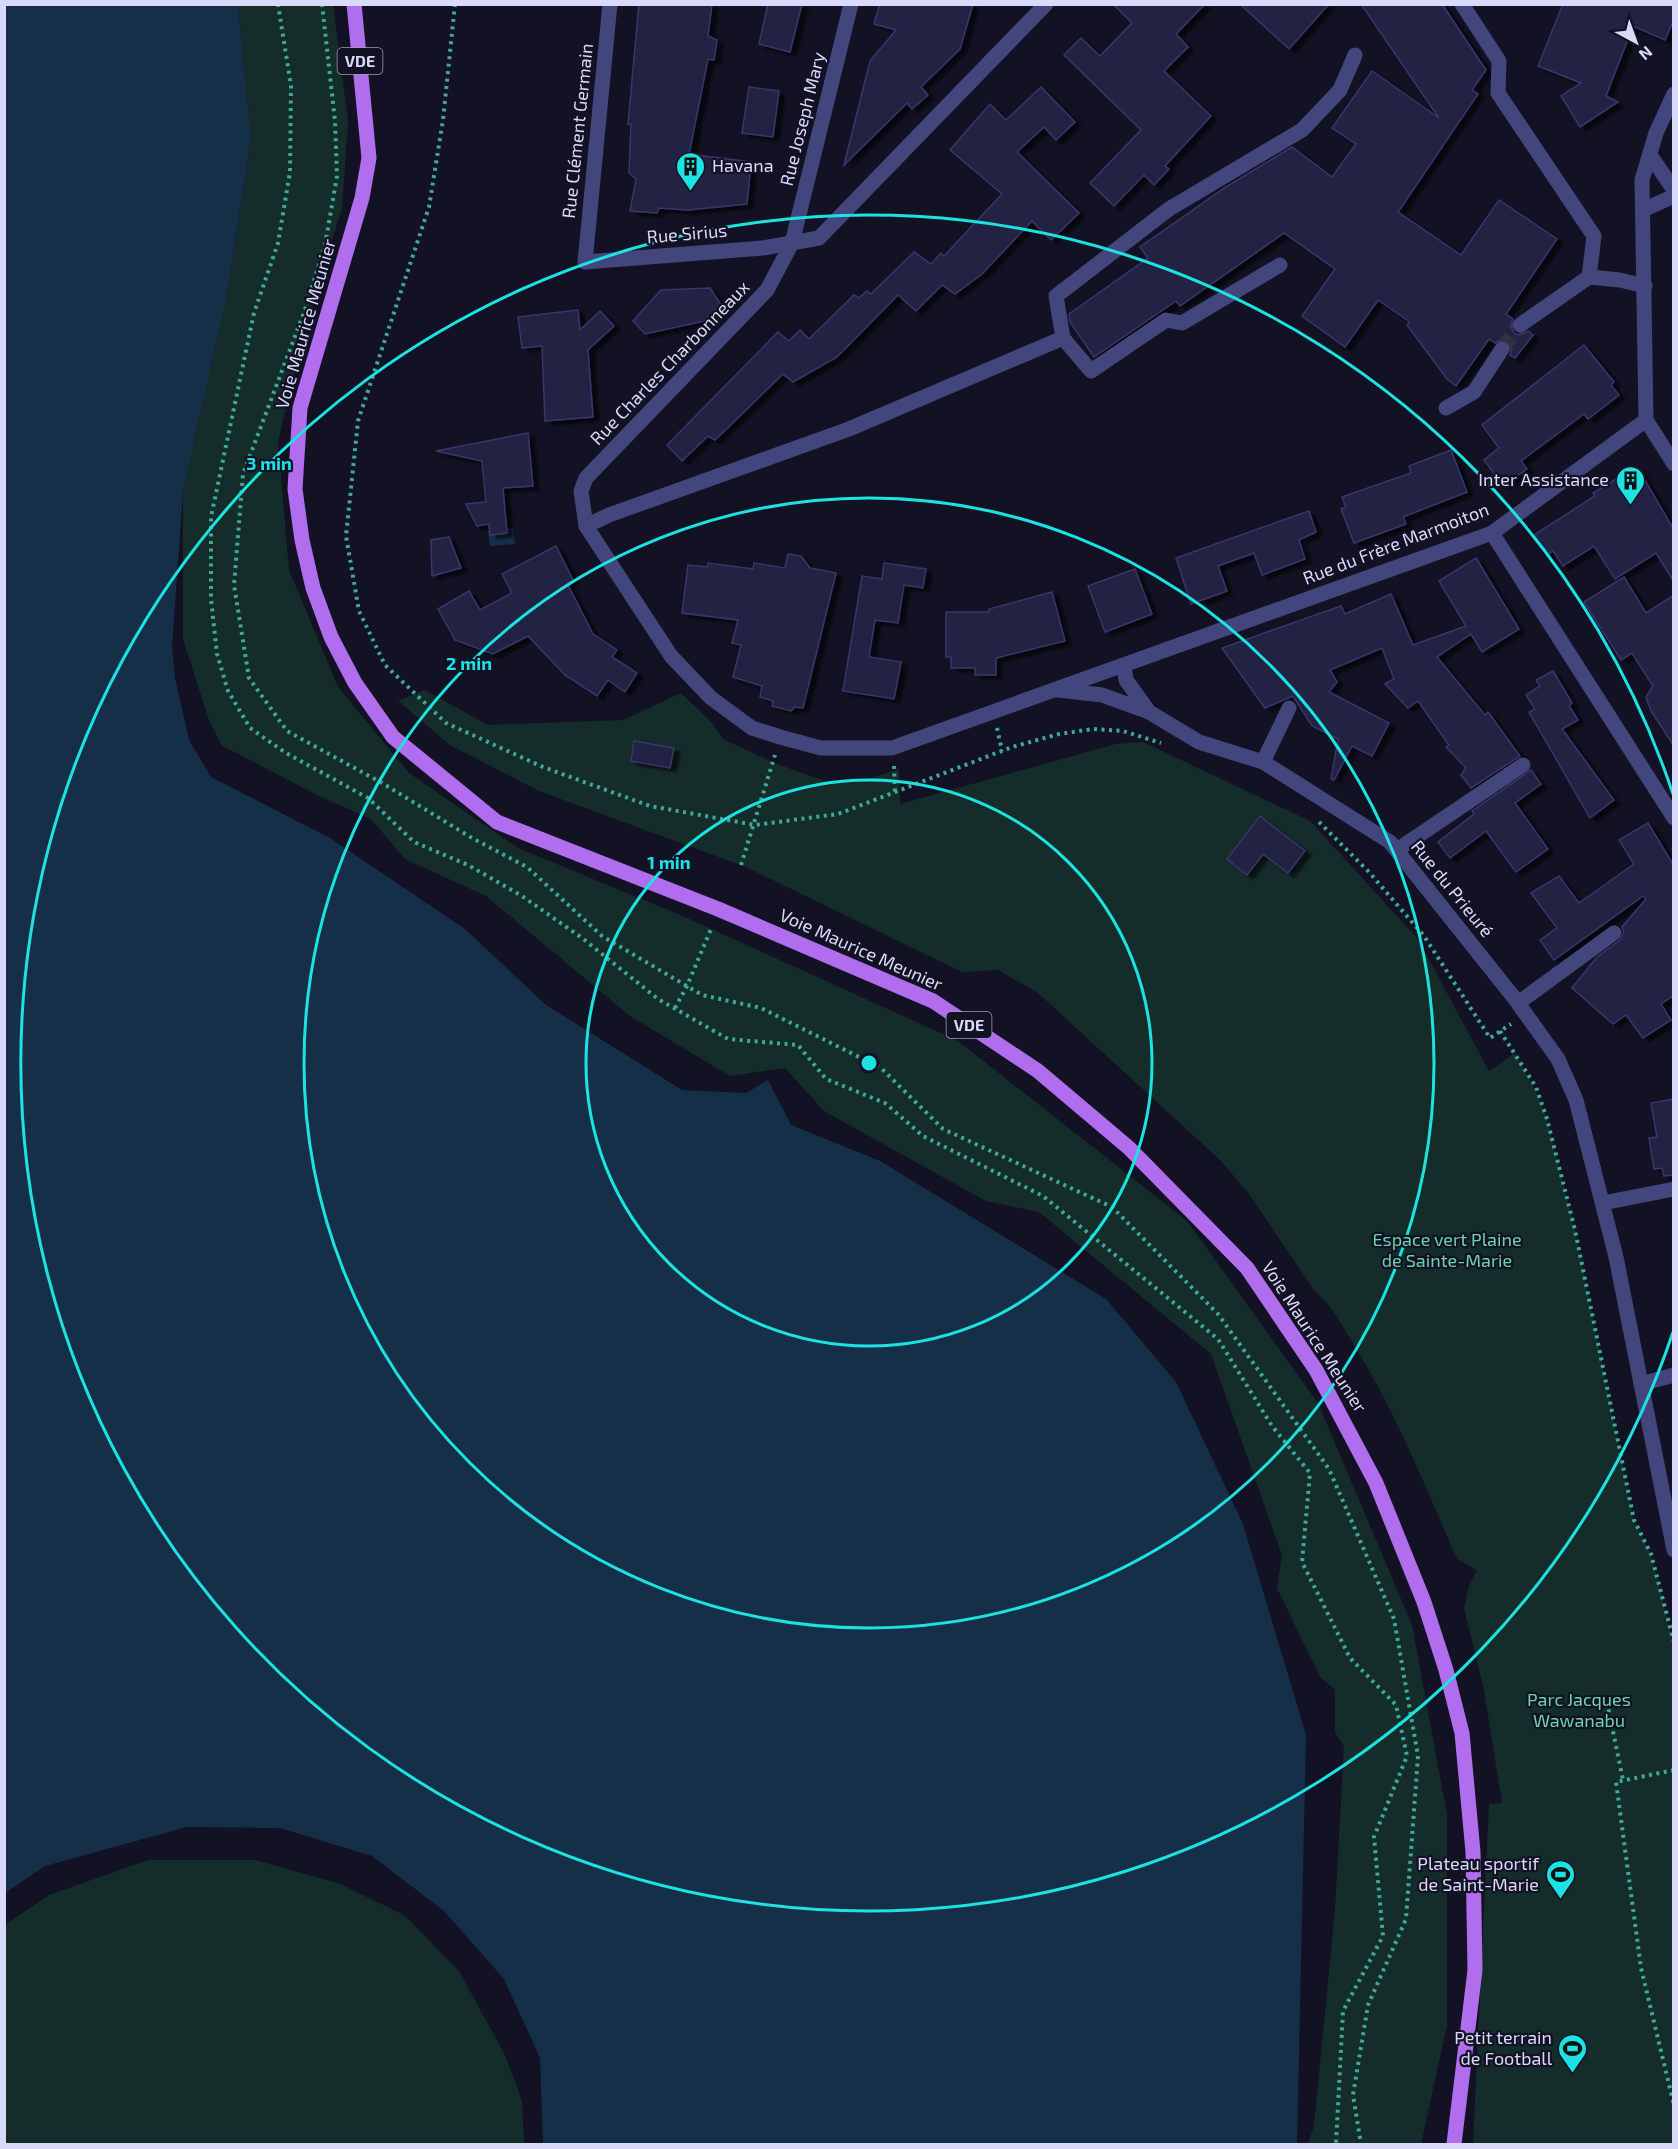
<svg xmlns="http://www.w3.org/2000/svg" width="1678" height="2149" font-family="'Exo 2',sans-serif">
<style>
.green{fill:#152d2a}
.water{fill:#162f49}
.building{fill:#232042;stroke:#3a356c;stroke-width:1.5;filter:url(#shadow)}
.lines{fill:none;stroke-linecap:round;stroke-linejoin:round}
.minor-tunnel{stroke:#313044;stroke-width:15;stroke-dasharray:15 8;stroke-linecap:butt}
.path{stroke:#3ea997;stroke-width:4;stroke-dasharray:3 4.5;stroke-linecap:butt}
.minor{stroke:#42467d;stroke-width:15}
.major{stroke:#b06ded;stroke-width:15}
.ring{fill:none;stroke:#1ce3e2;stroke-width:3}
.labels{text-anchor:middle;stroke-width:4.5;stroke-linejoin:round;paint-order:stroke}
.shield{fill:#131224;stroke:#9e9dba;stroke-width:1.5}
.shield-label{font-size:16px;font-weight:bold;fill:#d9d9fa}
.street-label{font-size:18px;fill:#d9d9fa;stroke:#131224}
.poi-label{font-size:18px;fill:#d9d9fa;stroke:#131224;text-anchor:end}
.park-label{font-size:18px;fill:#6dd2ae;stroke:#131224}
.centre{fill:#1ce3e2;stroke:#131224;stroke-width:3}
.ring-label{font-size:18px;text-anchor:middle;font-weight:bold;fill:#1ce3e2;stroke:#131224;stroke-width:4.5;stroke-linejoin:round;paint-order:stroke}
</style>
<defs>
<filter id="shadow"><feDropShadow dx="6" dy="4" stdDeviation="1.5" flood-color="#0009"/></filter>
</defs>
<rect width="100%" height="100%" fill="#131224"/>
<!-- green -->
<g class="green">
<polygon points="238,5 333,5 348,121 342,208 302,338 278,442 289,570 338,687 409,773 518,848 685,917 958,1041 1187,1221 1318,1403 1412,1625 1447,1814 1447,2026 1421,2144 1308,2144 1314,2126 1335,1910 1344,1746 1335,1733 1335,1690 1320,1677 1277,1588 1282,1555 1211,1354 1039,1212 986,1201 824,1111 785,1068 730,1076 630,1016 486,896 405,859 371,819 317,795 221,745 209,720 183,639 183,491 227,294 251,138"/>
<path d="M425 690 488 725 623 720 681 693 712 723 723 739 774 763 828 782 866 780 899 769 900 804 1116 744 1143 742 1310 821 1418 939 1489 1071 1515 1053 1539 1098 1547 1119 1575 1230 1634 1520 1651 1554 1673 1642V2144H1473L1489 1804 1502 1803 1484 1690 1464 1608 1469 1586 1477 1570 1457 1559C1425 1486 1396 1413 1354 1345 1342 1325 1332 1305 1314 1290L1247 1191 1219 1159 1038 993 998 970 962 972 746 867 539 791 450 745 398 701Z"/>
<polygon points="148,1860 255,1860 338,1883 404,1915 459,1971 505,2055 522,2101 524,2144 5,2144 5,1925 49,1895"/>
</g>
<!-- water -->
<g class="water">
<polygon points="5,4 238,5 251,138 227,294 183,491 172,646 175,678 189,740 211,777 330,838 465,929 546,1005 682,1090 746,1093 768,1080 791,1125 880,1161 1106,1299 1176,1382 1243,1524 1306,1735 1297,2144 543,2144 540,2058 504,1979 444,1911 372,1856 280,1828 187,1827 45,1866 5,1893"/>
<polygon points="513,528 515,544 490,546 488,531"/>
</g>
<!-- building -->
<g class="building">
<polygon points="639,4 712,4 708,36 717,40 714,60 708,59 689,154 751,162 747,204 688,210 659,208 657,213 630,211 636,179 629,173 631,124 628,124"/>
<polygon points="768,4 802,4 790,52 759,44"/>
<polygon points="880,4 973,4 960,49 921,87 928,95 912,109 907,103 844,165 870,61 896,30 874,24"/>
<polygon points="1113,4 1205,4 1176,34 1188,47 1164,71 1211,116 1165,166 1169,169 1154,185 1144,175 1114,206 1090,183 1141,130 1064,55 1081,38 1100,56 1132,23"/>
<polygon points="1240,4 1329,4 1289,49"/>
<polygon points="1361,4 1442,4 1486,70 1472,90 1478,94 1398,212 1461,255 1499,200 1557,239 1506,314 1513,319 1510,326 1515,334 1521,335 1528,331 1533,335 1515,358 1510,355 1512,349 1508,341 1502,339 1495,343 1489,339 1456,386 1447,379 1407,325 1410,322 1378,300 1345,347 1302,316 1335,269 1284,233 1180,306 1176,301 1094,357 1070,322 1069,314 1148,258 1140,247 1226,187 1292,147 1332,177 1356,144 1332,128 1372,71 1439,118"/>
<polygon points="1563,4 1674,4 1674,19 1665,40 1633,26 1606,96 1618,102 1580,127 1561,96 1581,83 1538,66"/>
<polygon points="749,87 779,91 773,137 742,133"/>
<polygon points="1041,87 1075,122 1056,140 1044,127 1017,152 1079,213 1051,240 1032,221 982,274 955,294 942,285 916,311 898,295 837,357 793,382 783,374 715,440 708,436 682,461 667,445 778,332 789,341 800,330 809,339 854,295 859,298 867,291 871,294 914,252 931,264 941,253 944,256 1002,194 950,150 990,104 1006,120"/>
<polygon points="710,288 721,305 704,321 645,334 633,321 661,290"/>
<polygon points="578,310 580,330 600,311 614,326 588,350 593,417 545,421 542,346 522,348 518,317"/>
<polygon points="1584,345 1614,382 1611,385 1619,395 1588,419 1584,414 1521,461 1527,469 1503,486 1484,460 1499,448 1482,425"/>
<polygon points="528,433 533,486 503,488 507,533 490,535 489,524 477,526 466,504 486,502 482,461 436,451"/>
<polygon points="1451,450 1467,492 1403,517 1406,524 1354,543 1341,509 1346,507 1342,497 1411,473 1409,466"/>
<polygon points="1639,470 1674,530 1674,582 1656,553 1615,579 1594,546 1563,566 1553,551 1547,555 1534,535 1595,496 1593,493 1621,476 1623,480"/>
<polygon points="1309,511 1316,532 1299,540 1305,559 1262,575 1254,553 1218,566 1227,591 1191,604 1176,558"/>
<polygon points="449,537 461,568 432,576 431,540"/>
<polygon points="556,546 573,580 567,583 593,634 617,650 612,657 637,673 625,692 608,680 597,696 565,675 528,636 493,654 455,640 438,609 469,591 480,610 512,593 502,574"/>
<polygon points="788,554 801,556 810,568 836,573 803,708 795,707 791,711 772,706 773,701 760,697 762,686 733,677 741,645 732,643 738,620 682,613 688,565 707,567 708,563 753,569 754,563 785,568"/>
<polygon points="1476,558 1519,629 1482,652 1471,634 1437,657 1485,715 1488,712 1520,756 1471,788 1461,775 1466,768 1446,747 1449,745 1418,701 1408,708 1385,684 1394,679 1382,648 1330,670 1337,682 1329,692 1389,723 1372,756 1352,746 1334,780 1331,779 1338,739 1312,726 1293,696 1265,708 1222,648 1341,606 1345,614 1391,594 1413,645 1466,626 1439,581"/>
<polygon points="884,563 926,569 923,588 904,585 898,623 875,620 869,657 901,662 894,699 843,691 862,576 882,579"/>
<polygon points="1135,569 1152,614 1105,632 1088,586"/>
<polygon points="1624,577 1646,613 1674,595 1674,746 1651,711 1646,697 1653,686 1632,653 1621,660 1584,602"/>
<polygon points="1052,592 1065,641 996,658 996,675 975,675 975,668 951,668 951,657 946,657 946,612 989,612 989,609"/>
<polygon points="1553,671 1572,703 1569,706 1578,720 1562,729 1614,800 1590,818 1529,712 1535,709 1526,695 1540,686 1536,680"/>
<polygon points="634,741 674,748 670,768 631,761"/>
<polygon points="1531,770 1541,784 1515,803 1548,849 1516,872 1486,831 1450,858 1438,842 1474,814 1472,811"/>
<polygon points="1260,816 1305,851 1288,873 1263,854 1247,875 1227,859"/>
<polygon points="1648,823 1674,866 1674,995 1661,1004 1671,1020 1643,1038 1626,1015 1613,1024 1572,988 1597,957 1620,940 1624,933 1622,927 1646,899 1643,896 1554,960 1540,940 1557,928 1531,893 1559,876 1579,903 1634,864 1619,840"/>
<polygon points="1674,1099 1674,1175 1664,1176 1662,1168 1654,1169 1649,1138 1657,1137 1651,1103"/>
</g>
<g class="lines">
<!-- minor-tunnel -->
<polyline class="minor-tunnel" points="1502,349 1520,325"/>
<!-- path -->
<g class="path">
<polyline points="278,4 291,86 290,172 278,243 254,313 211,517 211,599 217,654 228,691 250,728 286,753 368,798 414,842 468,865 522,896 582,938 658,999 728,1039 798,1045 826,1079 885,1103 923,1136 1043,1196 1218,1339 1272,1426 1310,1473 1302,1562 1350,1658 1396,1705 1407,1756 1374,1837 1383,1936 1343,2011 1336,2144"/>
<polyline points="322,4 335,121 337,176 325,245 306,307 243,474 234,585 249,678 287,731 382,783 472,838 527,867 602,936 702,995 761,1008 881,1068 943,1129 1112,1207 1218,1314 1329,1469 1394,1619 1418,1756 1406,1919 1368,2005 1353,2095 1361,2144"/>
<polyline points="455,4 443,120 429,207 358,421 346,536 359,611 385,665 446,723 543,767 650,806 755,825 838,814 1012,747 1059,734 1093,729 1123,731 1161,743"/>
<polyline points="997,728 1002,751"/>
<polyline points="894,766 895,792"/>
<polyline points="1319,822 1369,872 1424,936 1490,1038 1511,1024"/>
<polyline points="741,865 775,755"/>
<polyline points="675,1008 687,986 711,929"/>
<polyline points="1500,1031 1536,1087 1547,1119 1575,1230 1634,1520 1651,1554 1674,1642"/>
<polyline points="1607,1702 1623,1780"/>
<polyline points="1674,1770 1616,1782 1641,1968 1674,2105"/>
</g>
<!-- minor -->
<g class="minor">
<polyline points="610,4 585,262 763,248 819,238 1046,4"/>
<polyline points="851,4 792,243 767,290 586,478 581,491 586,526 671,656 711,698 752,728 780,737 821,748 892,748 1492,533 1646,420 1642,180 1656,133 1674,94"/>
<polyline points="1462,4 1499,61 1498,93 1594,236 1589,277"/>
<polyline points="1650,155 1674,190"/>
<polyline points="1643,210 1674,196"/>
<polyline points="1520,325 1589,277 1620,280 1645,286"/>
<polyline points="1063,338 1056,296 1169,209 1302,130 1340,90 1355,55"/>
<polyline points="1446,408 1474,392 1502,349"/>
<polyline points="1646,420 1674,464"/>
<polyline points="586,526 609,515 849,429 1063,338 1091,371 1166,320 1182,323 1280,265"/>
<polyline points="1492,533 1674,818"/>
<polyline points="1124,665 1126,680 1149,712 1199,742 1263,762 1390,842 1515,999 1558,1059 1576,1100 1616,1257 1674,1550"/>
<polyline points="1058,690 1102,695 1149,712"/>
<polyline points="1263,762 1289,708"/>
<polyline points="1397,850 1523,765"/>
<polyline points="1518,1003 1614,933"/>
<polyline points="1603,1203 1674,1189"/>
<polyline points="1641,1384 1674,1375"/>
</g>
<!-- major -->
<polyline class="major" points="354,4 369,158 362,198 300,408 295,489 302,540 313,588 331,637 355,683 393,737 497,822 718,909 933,1001 1038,1071 1129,1148 1247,1268 1316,1370 1376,1483 1424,1602 1446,1670 1462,1733 1473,1852 1475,1970 1454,2144"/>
</g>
<!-- distance rings -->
<g class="ring">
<circle cx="869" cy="1063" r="283"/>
<circle cx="869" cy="1063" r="565"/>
<path d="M1673 1332A848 848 0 1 1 1673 794"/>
</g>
<!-- icons -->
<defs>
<symbol id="building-pin" viewBox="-11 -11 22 30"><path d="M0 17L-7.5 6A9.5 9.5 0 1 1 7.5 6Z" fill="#1ce3e2" stroke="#131224"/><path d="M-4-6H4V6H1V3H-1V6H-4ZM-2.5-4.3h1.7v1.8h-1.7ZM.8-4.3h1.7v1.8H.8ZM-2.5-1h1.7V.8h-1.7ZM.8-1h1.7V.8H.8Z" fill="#111"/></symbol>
<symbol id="stadium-pin" viewBox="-11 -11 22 30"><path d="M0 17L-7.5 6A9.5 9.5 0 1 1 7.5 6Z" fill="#1ce3e2" stroke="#131224"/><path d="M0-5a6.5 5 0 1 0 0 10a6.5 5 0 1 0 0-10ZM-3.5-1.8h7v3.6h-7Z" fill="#111"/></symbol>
</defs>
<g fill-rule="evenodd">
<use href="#building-pin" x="674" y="150" width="33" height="45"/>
<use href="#building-pin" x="1614" y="464" width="33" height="45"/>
<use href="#stadium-pin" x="1544" y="1858" width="33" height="45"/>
<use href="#stadium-pin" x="1556" y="2032" width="33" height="45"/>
</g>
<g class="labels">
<!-- shield labels -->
<g class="shield">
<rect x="337.5" y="48" width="45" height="26" rx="4.5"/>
<rect x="946.5" y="1012" width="45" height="26" rx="4.5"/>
</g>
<g class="shield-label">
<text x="360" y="67">VDE</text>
<text x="969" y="1031">VDE</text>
</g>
<!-- street labels -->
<g class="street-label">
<text transform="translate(803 119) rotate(-76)" y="6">Rue Joseph Mary</text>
<text transform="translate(578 131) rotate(-84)" y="6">Rue Clément Germain</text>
<text transform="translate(687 234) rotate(-5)" y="6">Rue Sirius</text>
<text transform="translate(306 324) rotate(-74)" y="6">Voie Maurice Meunier</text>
<text transform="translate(670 363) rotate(-46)" y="6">Rue Charles Charbonneaux</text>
<text transform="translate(1396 544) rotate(-21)" y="6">Rue du Frère Marmoiton</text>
<text transform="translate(1452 889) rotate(51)" y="6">Rue du Prieuré</text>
<text transform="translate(861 950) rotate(24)" y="6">Voie Maurice Meunier</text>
<text transform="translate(1314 1337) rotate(57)" y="6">Voie Maurice Meunier</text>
</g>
<!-- poi labels -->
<g class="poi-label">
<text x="712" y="172" text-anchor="start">Havana</text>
<text x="1609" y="486">Inter Assistance</text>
<text x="1539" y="1870">Plateau sportif<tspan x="1539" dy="21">de Saint-Marie</tspan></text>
<text x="1552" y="2044">Petit terrain<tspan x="1552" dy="21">de Football</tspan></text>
</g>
<!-- park labels -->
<g class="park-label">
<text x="1447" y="1246">Espace vert Plaine<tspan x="1447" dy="21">de Sainte-Marie</tspan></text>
<text x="1579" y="1706">Parc Jacques<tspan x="1579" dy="21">Wawanabu</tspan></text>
</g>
</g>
<circle cx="869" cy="1063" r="9" class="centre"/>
<g class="ring-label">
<text x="269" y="470">3 min</text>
<text x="469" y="670">2 min</text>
<text x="669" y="869">1 min</text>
</g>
<!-- border -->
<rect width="1678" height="2149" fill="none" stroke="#d9d9fa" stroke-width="12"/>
<!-- north arrow -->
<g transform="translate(1636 42) rotate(139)" stroke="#131224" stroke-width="4.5" paint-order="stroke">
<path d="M0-4.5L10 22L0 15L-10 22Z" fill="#d9d9fa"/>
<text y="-9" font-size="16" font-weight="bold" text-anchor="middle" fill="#d9d9fa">N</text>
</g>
</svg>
